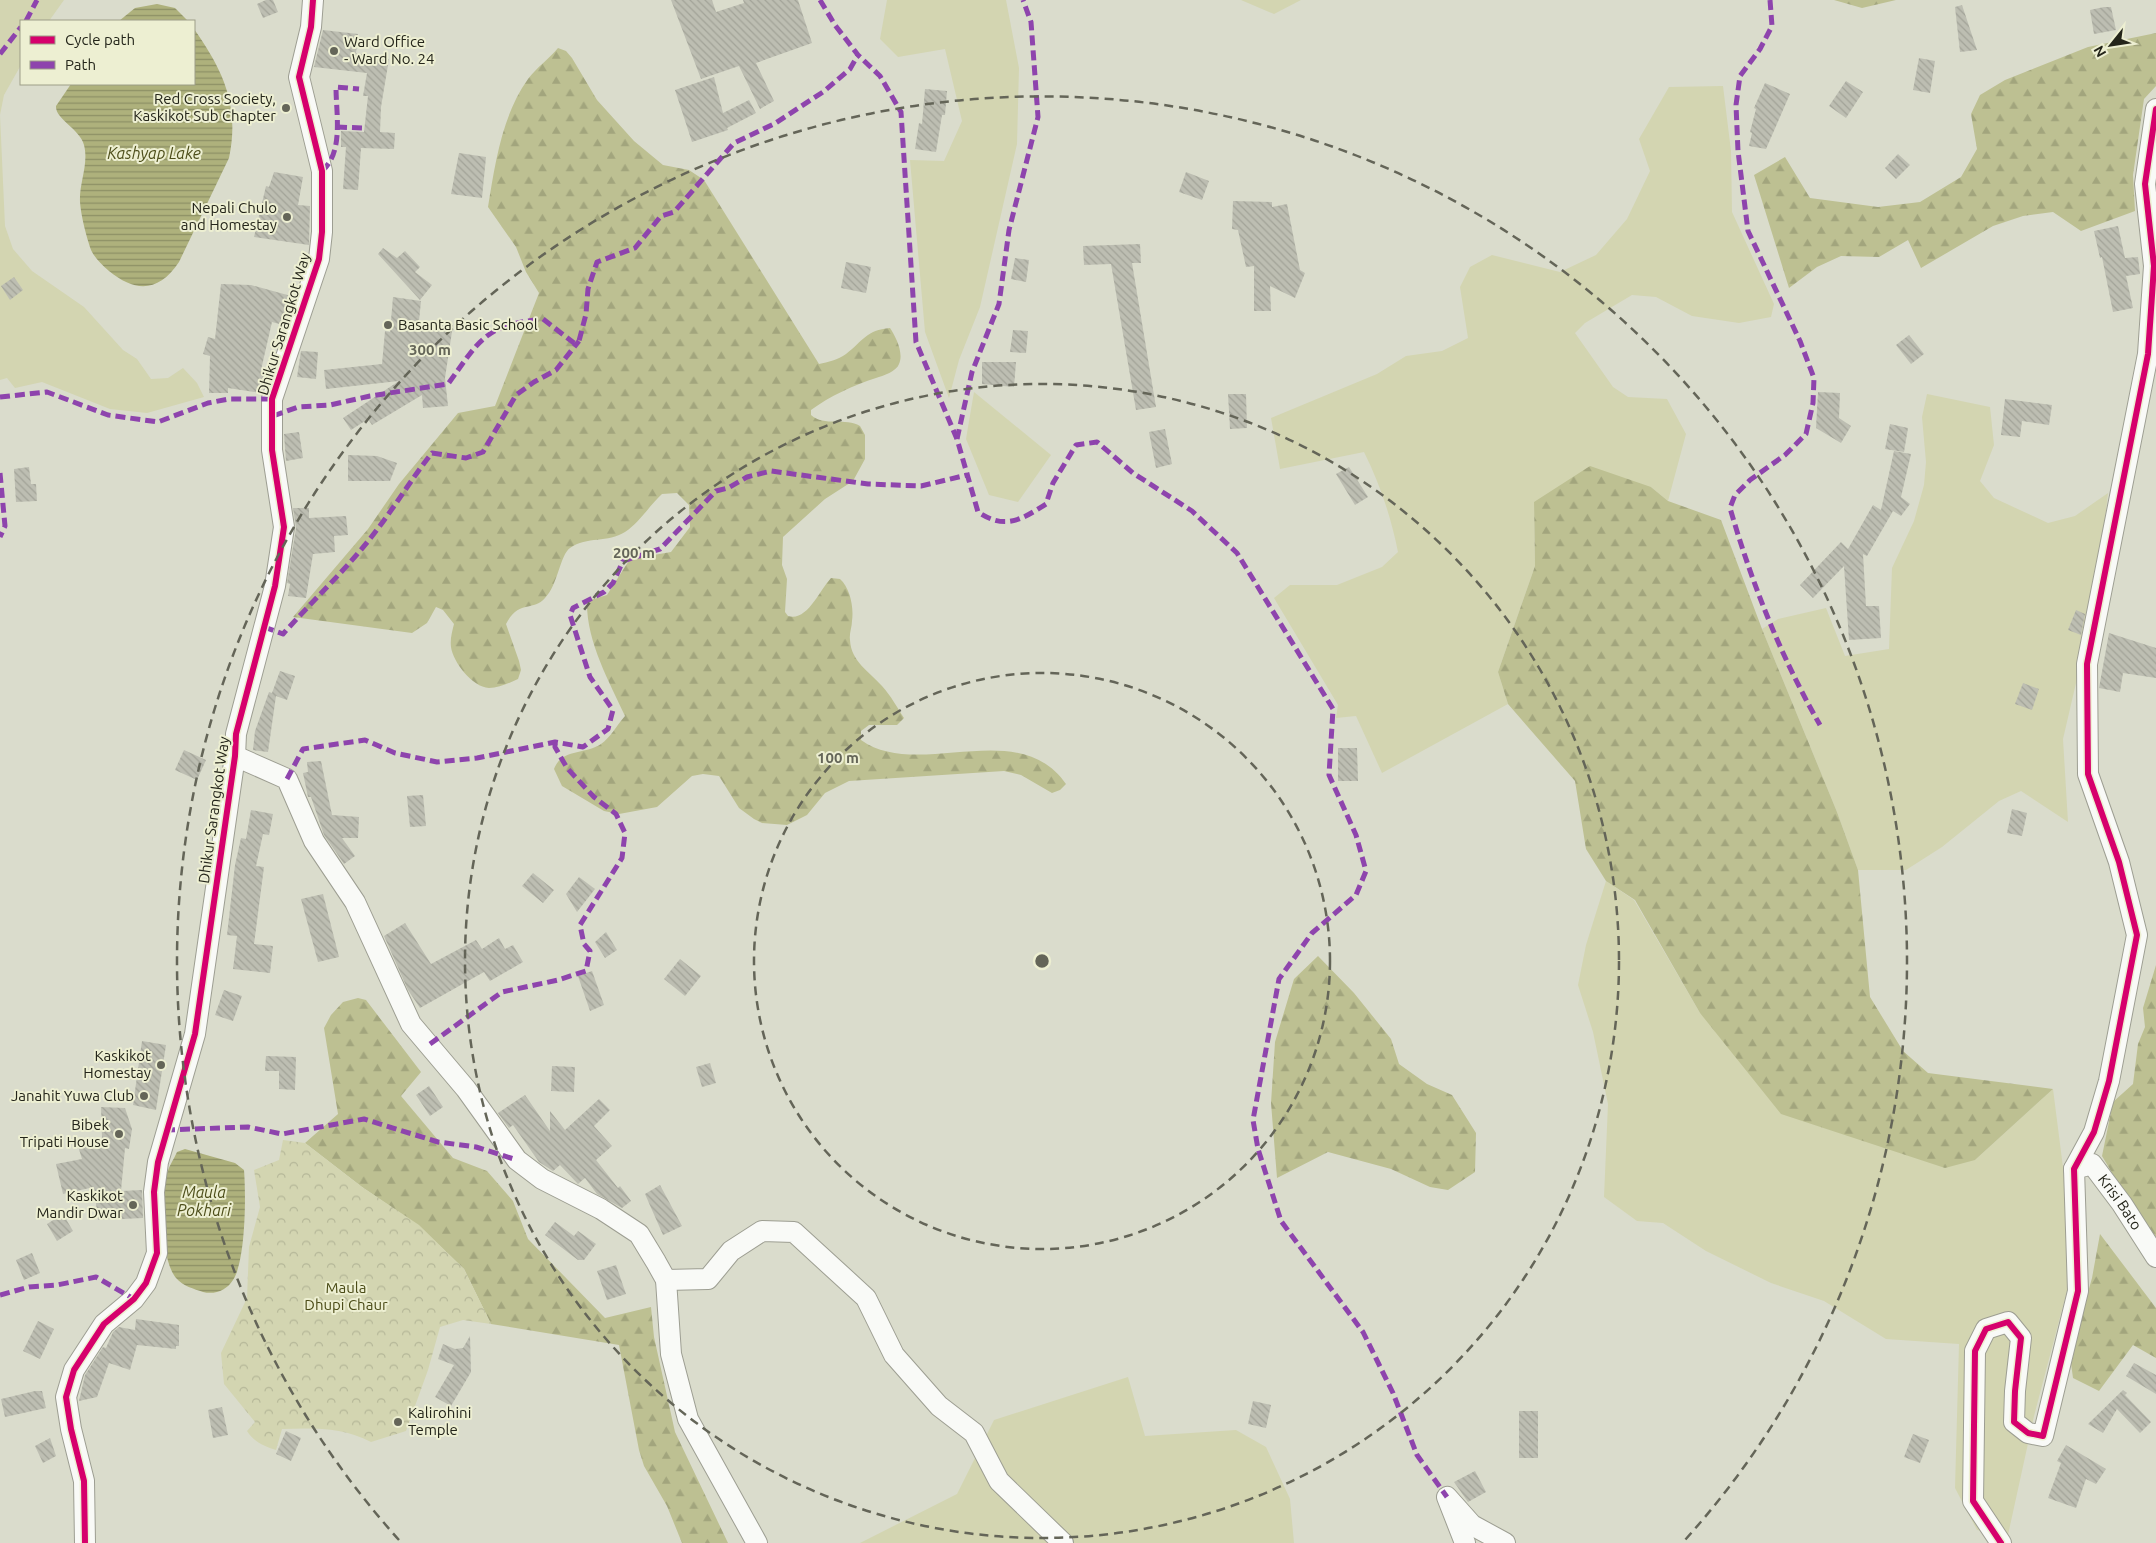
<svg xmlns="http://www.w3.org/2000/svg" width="2156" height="1543" font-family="Ubuntu,sans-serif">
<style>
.grass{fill:#d3d5b1}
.forest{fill:url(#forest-firs)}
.park{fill:url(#park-crowns)}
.water{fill:url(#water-rules)}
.building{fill:url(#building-back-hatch)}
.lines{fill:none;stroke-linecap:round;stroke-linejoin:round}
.minor-casing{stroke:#9d9e92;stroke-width:22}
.minor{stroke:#f9faf7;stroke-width:20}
.quiet{stroke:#8e44ad;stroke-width:5;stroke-dasharray:10 5;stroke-linecap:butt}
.cycleway-casing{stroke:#edefd2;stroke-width:9}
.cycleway{stroke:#d6006c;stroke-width:6}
.ring{fill:none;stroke:#646558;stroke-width:2.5;stroke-dasharray:9 6}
.poi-dot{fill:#646558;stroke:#edefd2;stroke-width:2}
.labels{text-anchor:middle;stroke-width:4;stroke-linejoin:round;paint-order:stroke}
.poi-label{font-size:15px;fill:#24251a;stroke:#edefd2;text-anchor:end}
.street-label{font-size:15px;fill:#24251a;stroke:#edefd2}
.park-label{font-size:15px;fill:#4a4b16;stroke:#edefd2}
.water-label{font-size:16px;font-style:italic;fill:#4e4f1b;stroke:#edefd2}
.centre{fill:#646558;stroke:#edefd2;stroke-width:2.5}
.ring-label{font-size:15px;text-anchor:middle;font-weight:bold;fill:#646558;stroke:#edefd2;stroke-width:4;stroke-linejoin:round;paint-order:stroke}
</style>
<defs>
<pattern id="forest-firs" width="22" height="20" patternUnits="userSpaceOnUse" patternTransform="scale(1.25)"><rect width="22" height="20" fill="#bdc092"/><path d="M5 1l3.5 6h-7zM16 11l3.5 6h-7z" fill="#a2a57d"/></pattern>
<pattern id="park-crowns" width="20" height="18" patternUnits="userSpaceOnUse" patternTransform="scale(1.25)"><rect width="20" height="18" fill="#d3d5b1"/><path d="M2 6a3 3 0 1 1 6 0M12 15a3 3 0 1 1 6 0" fill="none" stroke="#b5b798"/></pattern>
<pattern id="water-rules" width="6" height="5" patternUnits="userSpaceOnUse" patternTransform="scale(1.25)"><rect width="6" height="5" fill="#aeb17c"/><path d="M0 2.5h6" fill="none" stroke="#8d9065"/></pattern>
<pattern id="building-back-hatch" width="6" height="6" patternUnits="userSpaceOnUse" patternTransform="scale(1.25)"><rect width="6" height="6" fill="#bdbeb2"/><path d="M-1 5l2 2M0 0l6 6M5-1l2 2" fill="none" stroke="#a2a398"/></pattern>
</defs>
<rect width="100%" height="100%" fill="#dadccc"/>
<!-- grass -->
<g class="grass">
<polygon points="0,0 64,0 49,21 21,21 21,65 4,95 0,115 5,226 13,249 32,271 84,307 123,350 137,359 151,379 168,378 183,368 197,383 204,397 147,413 110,409 42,382 15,388 7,378 0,380"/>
<polygon points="887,0 1006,0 1019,68 1017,144 980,307 959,360 949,398 925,332 910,160 944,161 962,121 945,49 898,57 880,39"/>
<polygon points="1241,0 1301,0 1274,14"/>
<path d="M1723 86 1731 151 1732 212 1774 304 1771 317 1739 323 1692 316 1656 297 1632 295 1585 323 1575 333 1613 387 1628 397 1667 399 1686 434 1668 501 1651 487 1534 502 1535 566 1498 672 1508 704 1382 773 1356 716 1336 718 1338 705 1274 598 1290 585H1337L1382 567 1398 552C1391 517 1380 484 1364 452L1280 469 1271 418 1377 374 1406 356 1442 351 1468 338 1460 287 1470 267 1492 255 1560 272 1596 255 1627 219 1650 171 1639 139 1669 87Z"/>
<polygon points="974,392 1051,455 1018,502 989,495 966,439"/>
<polygon points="1927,394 1990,407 1994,445 1980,481 1994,498 2048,523 2075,516 2108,493 2096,597 2063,739 2068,822 2021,791 1999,801 1942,847 1906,870 1858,870 1837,812 1762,629 1778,619 1826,608 1845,656 1889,649 1892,568 1914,521 1924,485 1926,462 1922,417"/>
<polygon points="1606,881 1634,900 1700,1013 1975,1160 2053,1089 2066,1191 2069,1283 2034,1416 2008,1535 1977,1530 1955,1488 1959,1344 1886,1339 1824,1301 1771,1283 1706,1251 1663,1223 1637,1221 1604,1197 1608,1104 1593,1032 1578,985 1586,945"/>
<polygon points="1128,1377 1145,1436 1236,1430 1266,1447 1290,1499 1294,1543 860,1543 957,1494 994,1420"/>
</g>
<!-- forest -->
<g class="forest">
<polygon points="1834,0 1896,0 1862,8"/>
<polygon points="2156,33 2156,86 2144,99 2133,175 2135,211 2081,231 2053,212 2023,216 1993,226 1921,268 1908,240 1879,257 1841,256 1817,267 1789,288 1754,175 1785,157 1810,198 1878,207 1920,202 1961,177 1977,149 1971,114 1980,95 2005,80 2088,47"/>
<path d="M558 48 566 51 572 58 597 100 634 141 663 165 689 170 704 180 819 364C828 362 838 360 846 354 863 341 866 330 890 328 896 337 904 353 899 364 897 371 883 376 876 378 854 385 830 396 811 410V415C824 427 846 417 860 426L865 435V459L853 481 825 499 783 537 782 565 787 579 785 612 788 616C807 622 819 591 831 578L840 579C850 588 854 607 852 621 852 627 849 634 850 640 851 662 870 672 882 686 891 696 897 707 904 718L897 725H869L861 731V740C918 781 1018 715 1066 784L1060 790 1052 793 1021 775 1004 771 849 781 825 793 807 815 787 825 762 823 754 819 739 808 719 776 703 774 692 776 657 807 619 814 604 811 562 786 554 769C562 748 585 755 601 744 610 738 617 725 625 716 609 681 586 641 587 601L607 595 630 559 671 552 690 527 689 505 677 493 662 494C649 506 639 523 625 532 608 543 587 536 570 548 560 555 558 585 545 598 533 612 519 599 506 624L519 661 521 670 518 679C509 683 499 688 489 688 472 687 453 662 451 647 450 639 452 632 454 624L443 610 436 607 427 623 412 633 293 617 368 529 399 484 458 413 495 406 539 293 526 272 516 247 488 207C495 164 502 115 528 79 537 67 549 59 558 48Z"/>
<polygon points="1590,466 1651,487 1668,501 1721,520 1762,629 1837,812 1858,870 1870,997 1903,1051 1928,1073 2053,1089 1975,1160 1945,1168 1781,1114 1700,1013 1635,900 1606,881 1586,849 1575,781 1508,704 1498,672 1535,566 1534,502"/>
<polygon points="1318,956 1354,993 1391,1039 1399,1064 1427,1084 1452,1095 1476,1133 1475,1172 1448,1190 1430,1187 1391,1169 1328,1152 1277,1178 1271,1103 1275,1042 1294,979"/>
<polygon points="2156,965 2156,1237 2115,1178 2102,1156 2113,1102 2133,1084 2138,1044 2145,1027 2143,1008"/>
<polygon points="358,998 366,1000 421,1072 401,1096 453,1158 487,1171 513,1201 528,1239 605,1318 651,1307 654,1337 675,1432 728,1543 682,1543 667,1506 644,1466 639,1450 619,1345 491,1324 464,1269 419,1226 362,1187 305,1143 338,1114 324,1028 331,1015 343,1002"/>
<polygon points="2100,1234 2156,1308 2156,1358 2133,1345 2099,1391 2073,1378 2070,1356 2092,1278"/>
</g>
<!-- park -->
<path class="park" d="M283 1140 305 1143 362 1187 419 1225 464 1269 491 1324 463 1320 440 1327 428 1370 406 1431 371 1442C343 1427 313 1428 282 1429L276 1450C264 1446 254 1442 247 1431L255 1422 224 1384 221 1353 247 1298 249 1247 260 1207 254 1170 279 1160Z"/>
<!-- water -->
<g class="water">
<polygon points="157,4 175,8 188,21 119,21 135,8"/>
<path d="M194 29C223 70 240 106 229 158L179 262C159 292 136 293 109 271 100 263 92 256 89 244 85 231 81 215 80 202 79 183 89 164 84 145 80 129 55 119 56 106L71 84H194Z"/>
<path d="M185 1149 235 1163 244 1170C246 1193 246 1261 233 1280 227 1290 215 1295 203 1292 194 1289 183 1286 176 1278 160 1259 161 1197 167 1173 169 1166 174 1159 177 1152Z"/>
</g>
<!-- building -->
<g class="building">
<polygon points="266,0 273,0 278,12 263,18 257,4"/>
<polygon points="671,0 712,0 716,12 744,3 743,0 798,0 812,43 756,63 774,101 760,109 739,66 701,79"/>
<polygon points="1962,5 1977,50 1960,52 1955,7"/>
<polygon points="2104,7 2111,7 2116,30 2094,34 2090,10"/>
<polygon points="323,30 358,34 356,53 389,59 381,107 380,132 395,133 394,149 361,148 358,190 343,189 346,147 341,147 341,131 364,132 368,96 363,96 367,73 314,67"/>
<polygon points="1919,58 1935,61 1930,93 1913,90"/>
<polygon points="714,77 723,113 749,100 756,113 727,128 728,130 692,142 675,90"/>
<polygon points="1846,81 1863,92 1846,118 1829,106"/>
<polygon points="1765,83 1790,94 1766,149 1749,146 1752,133 1750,132 1756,109 1754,108"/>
<polygon points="925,89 947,91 945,115 942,115 936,152 915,149 919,123 922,124"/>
<polygon points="459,153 486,157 482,198 451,194"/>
<polygon points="1898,154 1910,165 1896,179 1885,168"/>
<polygon points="274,172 303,177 298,205 310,206 309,245 254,237 266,186 269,187"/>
<polygon points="1186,172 1209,181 1202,200 1179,192"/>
<polygon points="1233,201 1272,202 1272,207 1287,204 1300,270 1305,273 1295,298 1270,286 1271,311 1254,311 1254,266 1246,267 1238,230 1232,229"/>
<polygon points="2118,226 2125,258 2138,257 2140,274 2126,276 2133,308 2113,312 2102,257 2100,258 2094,231"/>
<polygon points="1140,244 1141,263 1132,263 1156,407 1136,410 1111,264 1084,265 1083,246"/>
<polygon points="383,248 397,258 405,251 420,267 415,272 432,285 420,300 378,254"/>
<polygon points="1015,258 1029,260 1026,282 1011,279"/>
<polygon points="846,262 871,267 866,293 841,288"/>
<polygon points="14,277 23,290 10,300 1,286"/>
<polygon points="221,284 251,285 291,296 283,325 272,322 261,370 264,371 261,393 228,388 228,393 209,393 210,356 203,354 208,337 215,339"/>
<polygon points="393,297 421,301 419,321 453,325 445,378 448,406 423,408 422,395 372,425 368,419 351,430 343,418 399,381 326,389 324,370 382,364 385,331 390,332"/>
<polygon points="1013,330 1028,331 1026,353 1010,352"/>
<polygon points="1909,335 1924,354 1911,364 1896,345"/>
<polygon points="301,351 318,352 316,379 297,377"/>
<polygon points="982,362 1016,362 1014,387 982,384"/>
<polygon points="1818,392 1840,393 1839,418 1851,426 1841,443 1816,428"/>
<polygon points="1228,394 1246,394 1247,428 1230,429"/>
<polygon points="2005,399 2052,405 2049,425 2022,421 2020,437 2001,435"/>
<polygon points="1890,424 1908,428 1904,452 1885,449"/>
<polygon points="1165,429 1172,464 1156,468 1149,432"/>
<polygon points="299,432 303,458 286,461 284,434"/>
<polygon points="1894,451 1911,454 1901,497 1910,504 1901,516 1893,511 1867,556 1863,554 1866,606 1879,606 1881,638 1849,640 1844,566 1813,598 1800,585 1841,542 1848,549 1873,505 1881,510"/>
<polygon points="348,455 377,456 397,463 390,481 348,481"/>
<polygon points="29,467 31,484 36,484 37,501 16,502 14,469"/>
<polygon points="1349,467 1368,497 1355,505 1336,474"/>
<polygon points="293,508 309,508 309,518 346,516 348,535 334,536 335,552 313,554 306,598 288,596 290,584 287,583 296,528"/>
<polygon points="2076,610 2085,614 2081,635 2068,630"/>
<polygon points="2109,633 2156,648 2156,678 2123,673 2120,692 2099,688"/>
<polygon points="280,671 295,676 287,700 276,696 268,752 253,750 255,731 269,692 272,693"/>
<polygon points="2023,683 2039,689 2032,710 2015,704"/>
<polygon points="1338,748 1357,748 1358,781 1338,781"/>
<polygon points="184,750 206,760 197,780 175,770"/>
<polygon points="321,761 332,815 359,817 358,838 342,838 355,856 344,864 324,835 311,797 308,797 303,773 308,772 307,762"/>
<polygon points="423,795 426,826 410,827 407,796"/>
<polygon points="2012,809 2027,813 2022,836 2007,833"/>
<polygon points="251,810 273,814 269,835 263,834 256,866 264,867 254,944 273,946 270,973 233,969 237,936 227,935 235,865 241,838 246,839"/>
<polygon points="533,873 554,890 543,903 522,886"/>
<polygon points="579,877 595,889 577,912 566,894"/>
<polygon points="323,894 339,957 318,962 301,899"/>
<polygon points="405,923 431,964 476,940 482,949 499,938 505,949 513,945 523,962 490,981 484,972 420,1008 408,990 384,936"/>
<polygon points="606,932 617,950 605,958 595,942"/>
<polygon points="680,959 701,976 685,996 664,979"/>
<polygon points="592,971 604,1005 590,1011 578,976"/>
<polygon points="224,990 242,996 233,1021 215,1015"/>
<polygon points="142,1041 166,1045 156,1110 133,1105"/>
<polygon points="266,1056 296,1057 295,1090 279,1089 279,1071 265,1071"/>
<polygon points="710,1063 716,1083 702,1087 696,1067"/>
<polygon points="552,1066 575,1067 574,1092 551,1091"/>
<polygon points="429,1086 443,1107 430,1116 416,1095"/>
<polygon points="525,1095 550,1131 550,1111 565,1130 599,1099 610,1110 594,1126 612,1146 596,1160 618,1188 620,1186 631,1201 622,1208 597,1194 585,1178 578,1184 560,1165 553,1171 539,1162 513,1125 509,1128 498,1113"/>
<polygon points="101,1107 125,1108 132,1129 129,1149 125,1148 121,1191 142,1190 143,1218 122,1219 122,1217 98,1220 94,1187 63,1194 56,1164 82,1159 78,1146 102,1138"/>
<polygon points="660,1185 682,1226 663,1235 645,1194"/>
<polygon points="63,1214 73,1231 57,1241 47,1224"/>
<polygon points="555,1222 574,1236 578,1231 596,1244 584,1260 578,1260 545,1235"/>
<polygon points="32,1253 40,1273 24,1280 16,1260"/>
<polygon points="616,1265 626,1294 607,1300 597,1271"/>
<polygon points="136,1319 179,1325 179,1346 176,1346 176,1349 137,1345 130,1370 109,1363 97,1397 79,1401 85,1375 103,1347 106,1348 113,1332 119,1327 135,1330"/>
<polygon points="38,1321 54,1329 40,1359 23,1351"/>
<polygon points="470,1336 471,1372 451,1406 435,1397 454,1365 438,1359 443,1344 455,1349 463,1348"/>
<polygon points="2134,1363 2156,1375 2156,1394 2126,1376"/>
<polygon points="2123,1390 2127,1393 2125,1395 2151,1422 2140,1433 2117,1409 2103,1433 2088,1424"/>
<polygon points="35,1391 42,1391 46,1408 5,1417 1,1399"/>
<polygon points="1253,1401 1271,1405 1266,1428 1248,1424"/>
<polygon points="222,1407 228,1435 213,1438 208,1410"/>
<rect x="1519" y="1411" width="19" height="47"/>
<polygon points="286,1431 301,1438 291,1461 276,1454"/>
<polygon points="1913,1434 1929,1440 1920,1463 1904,1457"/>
<polygon points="50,1438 56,1456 43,1463 35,1446"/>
<polygon points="2066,1445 2106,1469 2096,1484 2086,1479 2076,1508 2048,1498 2061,1463 2057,1461"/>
<polygon points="1475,1471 1486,1492 1468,1502 1454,1482"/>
</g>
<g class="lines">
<defs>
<g id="minor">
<polyline points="235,756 287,779 314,841 355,902 411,1024 466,1089 517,1160 542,1179 601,1209 639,1234 656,1262 666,1280 671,1354 688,1419 757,1543"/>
<path id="s1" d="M2074 1169 2092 1164 2122 1204 2156 1257"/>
<polyline points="666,1280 708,1279 731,1251 762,1231 794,1232 866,1298 894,1355 939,1406 974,1433 999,1481 1063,1543"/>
<polyline points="85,1543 84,1481 71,1429 66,1397 74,1370 104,1324 134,1299 146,1283 157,1253 154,1192 158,1162 195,1034 235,756 236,734 275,586 284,527 272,450 272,399 319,259 322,232 322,171 299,77 311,27 313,0"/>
<polyline points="1465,1543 1447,1497 1472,1525 1505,1543"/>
<polyline points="2001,1543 1973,1501 1975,1351 1986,1329 2008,1322 2021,1338 2015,1391 2014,1422 2028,1433 2043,1436 2078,1291 2074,1169 2094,1132 2109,1081 2137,935 2119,862 2088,774 2087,664 2148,354 2154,266 2145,184 2156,109"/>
</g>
</defs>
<!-- minor casing -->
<use href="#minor" class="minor-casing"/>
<!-- minor -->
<use href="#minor" class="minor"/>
<!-- quiet -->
<g class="quiet">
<path d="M820 0 835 25 858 55 880 76 901 112 916 342 957 439 978 512C1005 530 1021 520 1046 504L1053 483 1076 445 1097 442 1133 473 1192 511 1237 553 1333 709 1329 775 1356 835 1366 871 1356 895 1312 933 1279 979 1253 1120 1258 1149 1281 1221 1363 1332 1393 1393 1417 1455 1447 1497"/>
<path d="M1770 0 1772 26 1760 49 1740 76 1736 105 1738 151 1748 231 1800 341 1814 378 1813 403 1806 434 1785 455 1750 480 1735 495 1730 508C1752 584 1781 657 1820 725"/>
<polyline points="26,21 37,0"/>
<polyline points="0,54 21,27"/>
<polyline points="337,127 362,128"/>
<path d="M322 171C344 152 336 114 336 87L359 89"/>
<polyline points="0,397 47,392 108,415 158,422 208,403 229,399 272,399"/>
<path d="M273 416 298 407 330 405 370 396 448 384C480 340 484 325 543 319L574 343 579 341 586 314 588 289 597 262 635 248 661 216 674 212 734 143 774 124 823 92 850 69 858 55"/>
<polyline points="957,439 972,372 999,304 1009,230 1038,117 1031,22 1023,0"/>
<polyline points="0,473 5,526 0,537"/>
<path d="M264 627 283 634C314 599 348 568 376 531 396 505 412 478 432 453L466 458 483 452 516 395 534 382 556 370 579 341"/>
<polyline points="287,779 303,749 365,740 395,753 437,762 477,758 555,742 583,747 608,729 613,710 590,677 570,615 573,608 604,592 613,583 623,561 660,549 716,491 728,488 747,477 771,471 868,484 921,486 967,475"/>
<polyline points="430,1044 502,992 558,980 586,971 590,951 584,944 580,925 622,858 625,833 616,814 594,797 567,768 555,747 555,742"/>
<polyline points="165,1130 248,1127 282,1134 364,1119 438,1142 476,1147 517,1160"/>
<polyline points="0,1295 29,1287 57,1285 96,1277 134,1299"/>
</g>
<defs>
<g id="cycleway">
<polyline points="85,1543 84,1481 71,1429 66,1397 74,1370 104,1324 134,1299 146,1283 157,1253 154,1192 158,1162 195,1034 235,756 236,734 275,586 284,527 272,450 272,399 319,259 322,232 322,171 299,77 311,27 313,0"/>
<polyline points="2001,1543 1973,1501 1975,1351 1986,1329 2008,1322 2021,1338 2015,1391 2014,1422 2028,1433 2043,1436 2078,1291 2074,1169 2094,1132 2109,1081 2137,935 2119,862 2088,774 2087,664 2148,354 2154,266 2145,184 2156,109"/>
</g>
</defs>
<!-- cycleway casing -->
<use href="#cycleway" class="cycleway-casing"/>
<!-- cycleway -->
<use href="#cycleway" class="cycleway"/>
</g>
<!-- distance rings -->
<g class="ring">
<circle cx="1042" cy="961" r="288"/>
<circle cx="1042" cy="961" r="577"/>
<path d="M399 1540A865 865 0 1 1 1685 1540"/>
</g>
<!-- markers -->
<g class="poi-dot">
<circle cx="334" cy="51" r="5"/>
<circle cx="286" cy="108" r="5"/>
<circle cx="287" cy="217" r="5"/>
<circle cx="388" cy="325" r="5"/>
<circle cx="161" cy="1065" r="5"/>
<circle cx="144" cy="1096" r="5"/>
<circle cx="119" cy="1134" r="5"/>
<circle cx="133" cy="1205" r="5"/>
<circle cx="398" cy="1422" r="5"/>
</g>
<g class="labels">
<!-- poi labels -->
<g class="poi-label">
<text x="344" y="47" text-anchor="start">Ward Office<tspan x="344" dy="17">- Ward No. 24</tspan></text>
<text x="276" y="104">Red Cross Society,<tspan x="276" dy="17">Kaskikot Sub Chapter</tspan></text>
<text x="277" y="213">Nepali Chulo<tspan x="277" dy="17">and Homestay</tspan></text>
<text x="398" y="330" text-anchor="start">Basanta Basic School</text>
<text x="151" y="1061">Kaskikot<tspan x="151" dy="17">Homestay</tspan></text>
<text x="134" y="1101">Janahit Yuwa Club</text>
<text x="109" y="1130">Bibek<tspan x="109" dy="17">Tripati House</tspan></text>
<text x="123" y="1201">Kaskikot<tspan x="123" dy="17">Mandir Dwar</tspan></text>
<text x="408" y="1418" text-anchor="start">Kalirohini<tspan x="408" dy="17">Temple</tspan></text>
</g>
<!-- street labels -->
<g class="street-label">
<text transform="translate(284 324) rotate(-73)" y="5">Dhikur Sarangkot Way</text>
<text transform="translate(214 810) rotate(-82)" y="5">Dhikur Sarangkot Way</text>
<text dy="5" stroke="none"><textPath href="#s1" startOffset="66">Krisi Bato</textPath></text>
</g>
<!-- park labels -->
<g class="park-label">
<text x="346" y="1293">Maula<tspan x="346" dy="17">Dhupi Chaur</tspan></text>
</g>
<!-- water labels -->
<g class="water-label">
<text x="154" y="159">Kashyap Lake</text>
<text x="204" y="1198">Maula<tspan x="204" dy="18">Pokhari</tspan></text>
</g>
</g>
<circle cx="1042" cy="961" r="8" class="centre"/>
<g class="ring-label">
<text x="430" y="355">300 m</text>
<text x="634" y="558">200 m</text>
<text x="838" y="763">100 m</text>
</g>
<!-- legend -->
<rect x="20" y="20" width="175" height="65" fill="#edefd2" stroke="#9d9e88"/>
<rect x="30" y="36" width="25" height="8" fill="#d6006c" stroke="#9d9e88"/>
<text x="65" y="45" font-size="15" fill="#24251a">Cycle path</text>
<rect x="30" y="61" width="25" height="8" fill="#8e44ad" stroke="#9d9e88"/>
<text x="65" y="70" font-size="15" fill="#24251a">Path</text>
<!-- north arrow -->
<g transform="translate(2111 45) rotate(240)" stroke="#edefd2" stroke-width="4" paint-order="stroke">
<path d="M0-4L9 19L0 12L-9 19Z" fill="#24251a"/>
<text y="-8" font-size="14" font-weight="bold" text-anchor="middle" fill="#24251a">N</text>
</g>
</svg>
